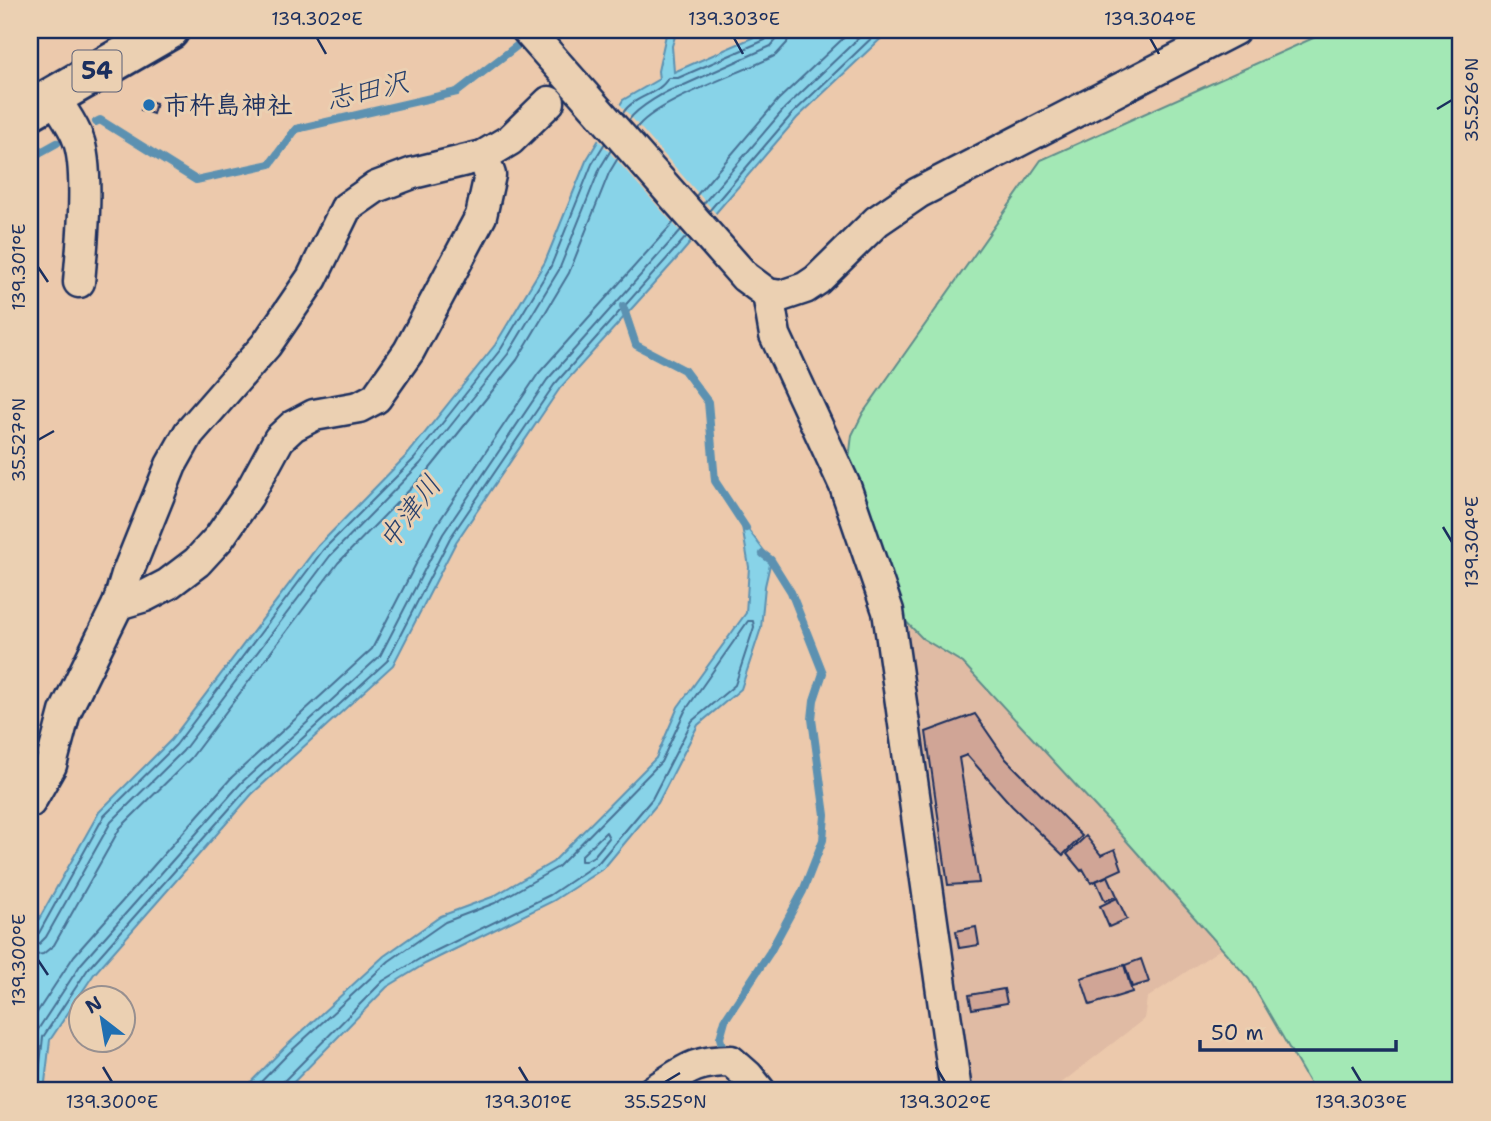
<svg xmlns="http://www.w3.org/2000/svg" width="1491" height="1121" font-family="'Shantell Sans','Klee One',sans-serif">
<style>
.built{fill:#e0bba4}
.green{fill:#a3e8b5;stroke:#5f8c8a;stroke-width:2}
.water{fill:#88d3e8;stroke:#5c91b1;stroke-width:2}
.pier{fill:#ecc9ac}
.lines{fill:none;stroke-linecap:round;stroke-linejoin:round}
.shore{stroke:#477195;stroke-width:2}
.stream{stroke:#5c91b1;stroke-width:8}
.building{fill:#d0a596;stroke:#1b2f5e;stroke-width:2}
.minor-casing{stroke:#1b2f5e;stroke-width:35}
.major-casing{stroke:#1b2f5e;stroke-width:44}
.minor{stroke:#ebd0b2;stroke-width:30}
.major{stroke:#ebd0b2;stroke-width:38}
.ticks{fill:none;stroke:#1b2f5e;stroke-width:2.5}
.poi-dot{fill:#1f6fb2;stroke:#ebd0b2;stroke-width:2.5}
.labels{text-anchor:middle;stroke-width:6;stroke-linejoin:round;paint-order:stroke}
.shield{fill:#ebd0b2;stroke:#595f77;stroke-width:2}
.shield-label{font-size:24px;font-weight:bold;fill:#1b2f5e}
.poi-label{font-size:26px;font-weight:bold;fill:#1b2f5e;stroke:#ebd0b2;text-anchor:start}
.water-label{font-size:28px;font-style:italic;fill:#263f6c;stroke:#ebd0b2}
.neatline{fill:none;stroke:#1b2f5e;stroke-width:2.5}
.ticks-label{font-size:18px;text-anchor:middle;fill:#1b2f5e}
</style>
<rect width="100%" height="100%" fill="#ecc9ac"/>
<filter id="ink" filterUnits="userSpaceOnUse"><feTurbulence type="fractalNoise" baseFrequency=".0143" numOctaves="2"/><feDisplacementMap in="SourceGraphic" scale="14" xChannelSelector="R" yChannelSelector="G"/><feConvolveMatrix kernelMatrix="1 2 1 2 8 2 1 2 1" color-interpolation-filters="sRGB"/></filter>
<g filter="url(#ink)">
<!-- built -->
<polygon class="built" points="887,558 1252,928 1147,998 1144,1019 1051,1091 968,1091"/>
<!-- green -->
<polygon class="green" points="1331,30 1461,30 1461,1091 1314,1091 1249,979 1116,829 963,663 922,638 886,601 848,468 852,435 863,413 1041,160"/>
<!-- water -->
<g class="water">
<polygon points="667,30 677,30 672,46 674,72 770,30 890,30 797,118 679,256 560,388 456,542 393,665 252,794 94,974 50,1040 44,1091 30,1091 30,935 99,812 171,740 318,546 408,454 495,345 545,262 586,161 623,100 659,79 658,71"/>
<polygon points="741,520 771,560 765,586 761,628 741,689 698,725 658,803 604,868 553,901 425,964 387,987 285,1091 242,1091 284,1048 384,956 441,916 492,897 553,862 656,758 678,707 746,613 749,567"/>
</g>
<!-- pier -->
<polygon class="pier" points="618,102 718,216 693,246 596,137"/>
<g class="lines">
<!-- shore -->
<g class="shore">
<path d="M623 113C633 96 659 95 668 78H678L765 40 769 36 770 30"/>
<path d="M629 120C637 108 668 89 682 86L771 46 777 39 779 30"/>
<path d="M636 129C653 102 744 72 776 55L787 43 789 30"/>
<polyline points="696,196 778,100 852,30"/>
<polyline points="703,204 785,108 867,30"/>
<polyline points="709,211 792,114 880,30"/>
<polygon points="606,832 609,838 594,856 585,861 581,861 581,856"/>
<polyline points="30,937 39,933 104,816 176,745 323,550 414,459 501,349 551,266 592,164 605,143"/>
<polyline points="30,946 39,944 46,937 111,822 183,751 330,556 420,464 508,354 559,270 600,168 611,150"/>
<polyline points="30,956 43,954 54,945 120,828 191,758 338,563 428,471 517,360 569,273 609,173 618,158"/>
<polyline points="30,1023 74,956 232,777 372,649 434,529 538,374 674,222"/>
<polyline points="30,1077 35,1034 81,964 241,783 380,656 443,534 547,380 681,230"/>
<polyline points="37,1091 43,1037 88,969 247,789 387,661 450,538 554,385 687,236"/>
<polyline points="252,1091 289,1053 389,961 445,922 495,903 558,867 661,762 685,711 748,621 753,621 754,627 735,685 692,721 652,799 599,862 550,895 421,958 383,981 282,1083 280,1091"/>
</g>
<!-- stream -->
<g class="stream">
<polyline points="96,122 100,120 196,180 270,164 296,129 457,92 527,38"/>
<polyline points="30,158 57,143"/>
<polyline points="623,306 636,345 684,370 708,402 715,481 746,528"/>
<polyline points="725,1056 720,1038 725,1020 770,952 803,891 823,840 825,815 812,719 814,700 823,673 791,592 771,560 763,554"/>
<polyline points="730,1075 737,1091"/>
</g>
</g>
<!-- building -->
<g class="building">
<polygon points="145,100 156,103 153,114 141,110"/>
<polygon points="975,714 1006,759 1082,836 1063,855 1012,806 967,755 959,758 979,883 948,885 926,732"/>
<polygon points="1086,836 1101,855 1115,849 1122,869 1091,883 1083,869 1081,871 1067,854"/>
<polygon points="1108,876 1117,896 1105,901 1096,881"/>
<polygon points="1117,898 1127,919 1109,927 1100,906"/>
<polygon points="976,927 979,945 959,948 956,931"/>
<polygon points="1141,959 1149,982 1132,987 1125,965"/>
<polygon points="1124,965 1132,992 1090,1005 1081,978"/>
<polygon points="1004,989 1007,1003 972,1009 969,995"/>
</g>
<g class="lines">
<defs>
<g id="minor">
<polyline points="527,30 745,277 768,294 781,296 805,288 817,280 877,221 918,193 1234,30"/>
<path d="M54 96C61 110 73 124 78 139 90 169 82 248 79 282"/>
<polyline points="768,294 775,335 845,486 888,611 956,1091"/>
<polyline points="118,604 145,596 168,584 197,562 219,538 248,496 279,439 293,426 314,415 359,407 376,398 409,351 481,216 490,175 483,156"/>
<polyline points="30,802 51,765 65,712 118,604 127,574 171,465 189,433 266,345 312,278 346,208 376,187 413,173 483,156 510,140 549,102"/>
<path d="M653 1091C685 1071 692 1061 731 1061L748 1076 760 1091"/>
</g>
<polyline id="major" points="30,110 169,30"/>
</defs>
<!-- minor casing -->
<use href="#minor" class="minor-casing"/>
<!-- major casing -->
<use href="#major" class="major-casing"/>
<!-- minor -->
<use href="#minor" class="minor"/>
<!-- major -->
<use href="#major" class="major"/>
</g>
</g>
<!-- ticks -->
<path class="ticks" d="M317 38 326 54M734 38 743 54M1150 38 1159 54M1437 109 1452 100M38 267 48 282M38 440 54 431M1443 527 1452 542M38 960 48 975M103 1067 112 1082M519 1067 528 1082M936 1067 945 1082M1352 1067 1361 1082M665 1082 680 1073"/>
<!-- markers -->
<circle class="poi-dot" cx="149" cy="105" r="7"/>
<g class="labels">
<!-- shield labels -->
<rect class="shield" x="72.5" y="50.5" width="49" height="41" rx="5"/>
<g class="shield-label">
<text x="97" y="79">54</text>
</g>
<!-- poi labels -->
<g class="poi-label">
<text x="163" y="114">市杵島神社</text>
</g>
<!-- water labels -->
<g class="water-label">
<text transform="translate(367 90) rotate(-13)" y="10">志田沢</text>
<text transform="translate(409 512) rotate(-53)" y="10">中津川</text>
</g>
</g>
<!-- margin -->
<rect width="1491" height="1121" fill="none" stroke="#ebd0b2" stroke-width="77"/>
<!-- north arrow -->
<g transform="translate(102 1019) rotate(329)"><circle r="33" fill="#ebd0b2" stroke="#989090" stroke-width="2"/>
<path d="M0-5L12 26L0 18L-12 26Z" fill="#1f6fb2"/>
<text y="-10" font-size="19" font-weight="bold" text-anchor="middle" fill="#1b2f5e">N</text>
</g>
<!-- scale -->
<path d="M1200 1040v10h196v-10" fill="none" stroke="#1b2f5e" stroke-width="3.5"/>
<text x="1211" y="1040" font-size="21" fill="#1b2f5e" stroke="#ebd0b2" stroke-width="5" paint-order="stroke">50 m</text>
<rect x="38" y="38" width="1414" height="1044" class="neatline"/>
<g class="ticks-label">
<text x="317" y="25">139.302°E</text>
<text x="734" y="25">139.303°E</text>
<text x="1150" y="25">139.304°E</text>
<text transform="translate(1472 100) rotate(-90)" y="6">35.526°N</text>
<text transform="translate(19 267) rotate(-90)" y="6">139.301°E</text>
<text transform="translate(19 440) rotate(-90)" y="6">35.527°N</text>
<text transform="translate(1472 542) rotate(-90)" y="6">139.304°E</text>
<text transform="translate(19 960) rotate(-90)" y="6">139.300°E</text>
<text x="112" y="1108">139.300°E</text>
<text x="528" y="1108">139.301°E</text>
<text x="665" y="1108">35.525°N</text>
<text x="945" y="1108">139.302°E</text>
<text x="1361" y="1108">139.303°E</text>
</g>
</svg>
